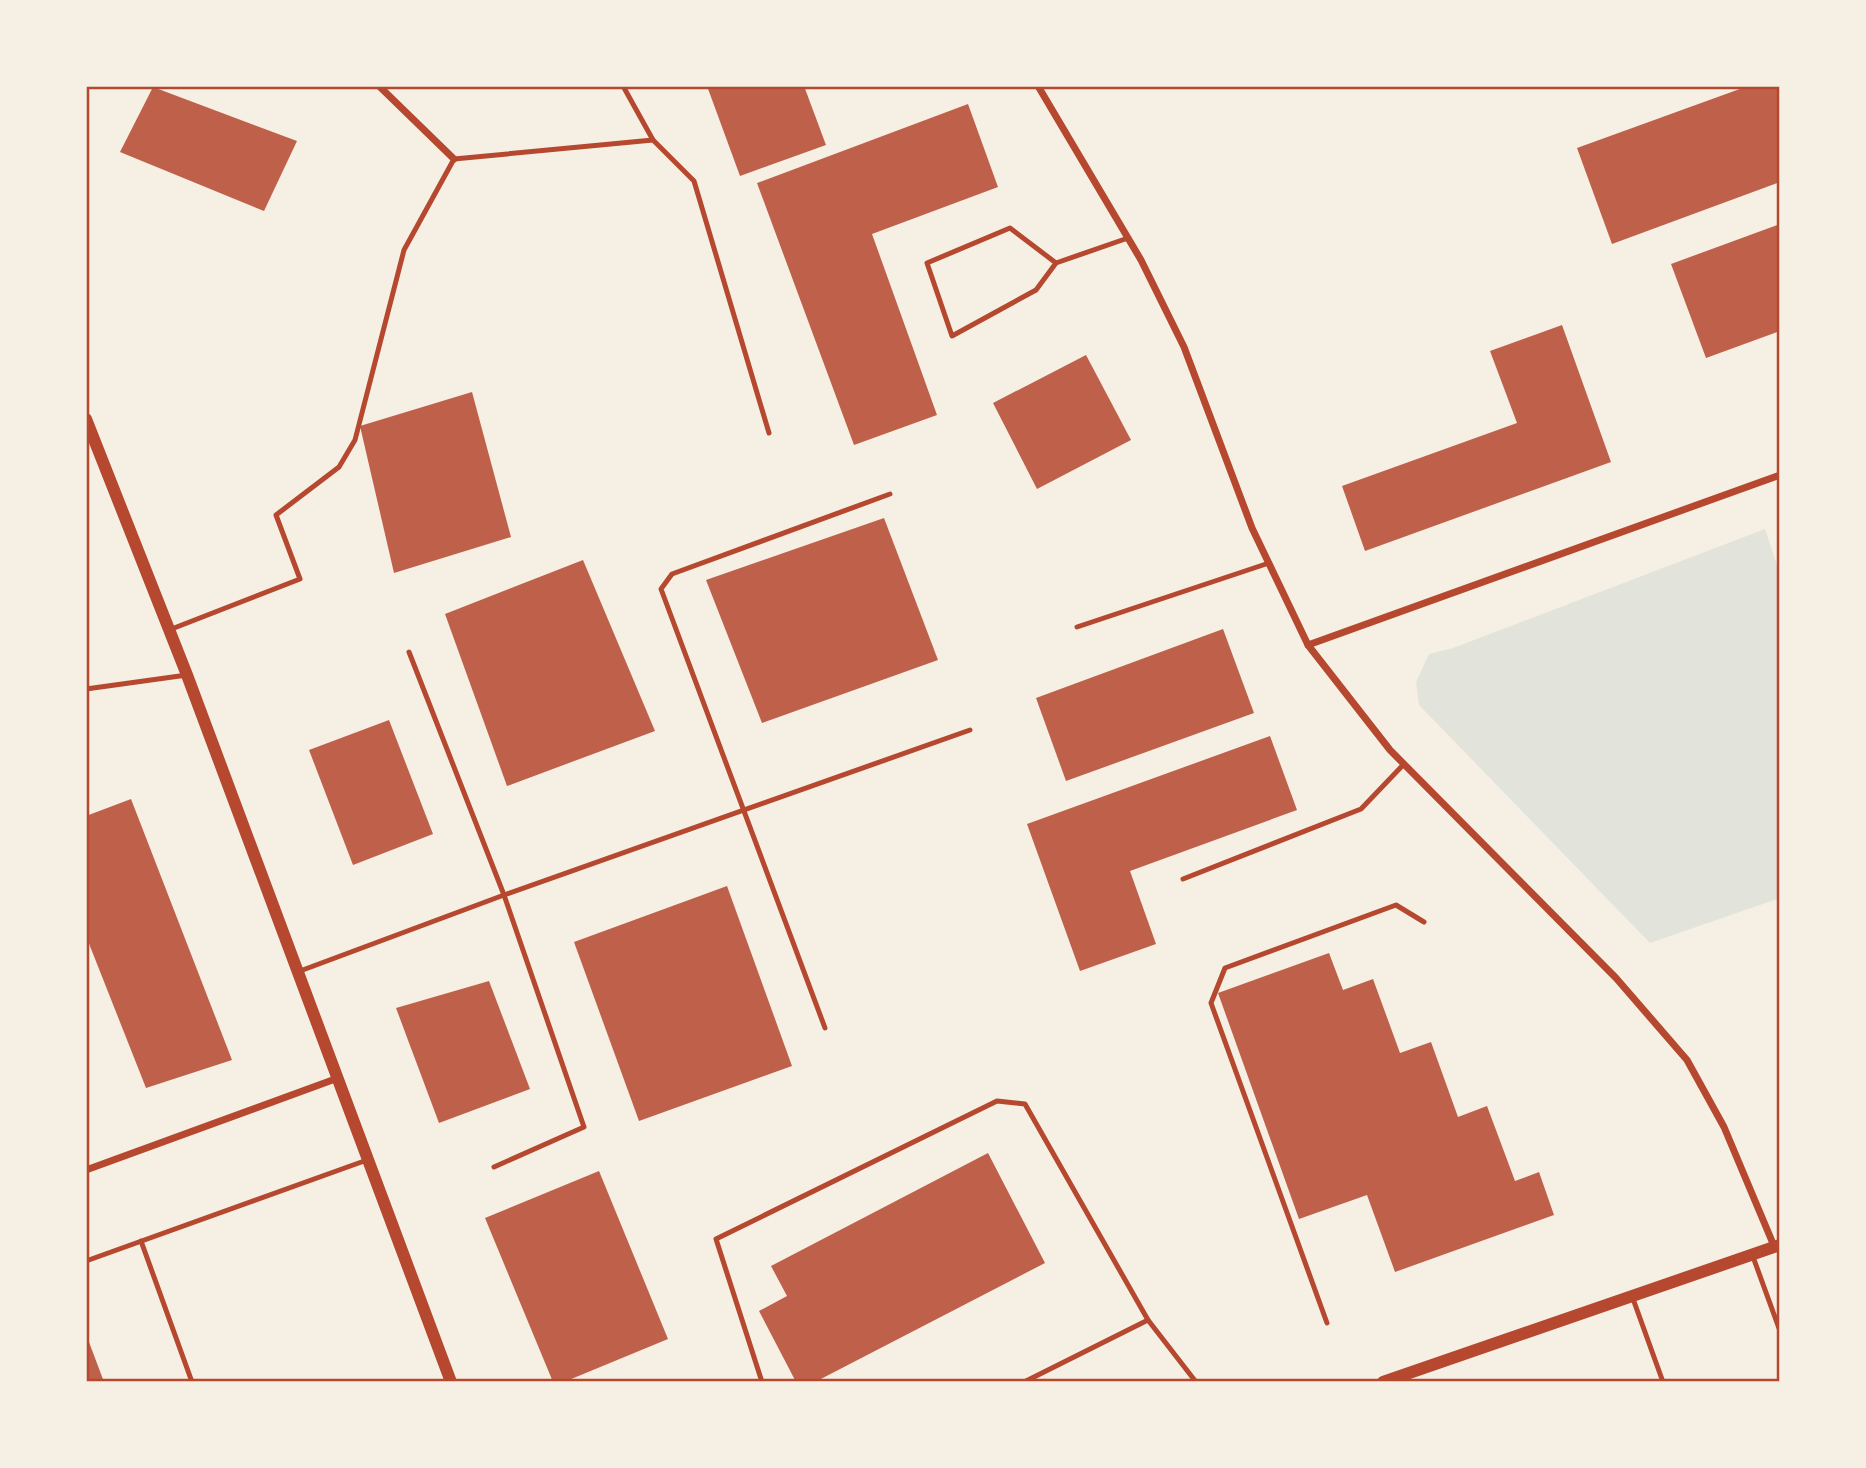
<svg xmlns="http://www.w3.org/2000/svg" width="1866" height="1468" font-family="Overpass,sans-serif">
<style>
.green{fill:#e2e4dc}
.building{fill:#bf614a}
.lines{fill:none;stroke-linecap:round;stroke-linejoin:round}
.service{stroke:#b5482f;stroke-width:5}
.minor{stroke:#b5482f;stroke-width:7}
.tertiary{stroke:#b5482f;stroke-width:12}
.neatline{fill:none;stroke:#b5482f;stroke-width:2.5}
</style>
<rect width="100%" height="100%" fill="#f6efe4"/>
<!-- green -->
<polygon class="green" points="1765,529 1780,574 1780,898 1650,943 1419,705 1416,682 1429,654 1453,648"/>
<!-- building -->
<g class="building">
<polygon points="707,86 804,86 826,145 740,176"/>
<polygon points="1748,86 1780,86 1780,182 1612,244 1577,148"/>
<polygon points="153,87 297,141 264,211 120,152"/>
<polygon points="968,104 998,187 872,234 937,415 854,445 757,183"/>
<polygon points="1780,224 1780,331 1706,358 1671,264"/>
<polygon points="1562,325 1611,462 1365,551 1342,486 1517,423 1490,351"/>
<polygon points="1086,355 1131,440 1037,489 993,403"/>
<polygon points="472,392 511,537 394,573 360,426"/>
<polygon points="884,518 938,660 762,723 706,580"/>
<polygon points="583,560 655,731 507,786 445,614"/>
<polygon points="1223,629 1254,713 1066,781 1036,698"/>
<polygon points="389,720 433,834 353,865 309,750"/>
<polygon points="1270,736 1297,810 1130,871 1156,944 1080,971 1027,824"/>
<polygon points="131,799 232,1060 146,1088 86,936 86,816"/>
<polygon points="727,886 792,1066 639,1121 574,942"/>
<polygon points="1329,953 1343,990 1373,979 1400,1053 1431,1042 1458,1117 1487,1106 1515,1181 1539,1172 1554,1215 1395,1272 1367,1195 1299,1219 1218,993"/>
<polygon points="489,981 530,1089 439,1123 396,1008"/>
<polygon points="988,1153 1045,1263 815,1382 796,1382 759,1311 787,1296 771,1266"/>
<polygon points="599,1171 668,1339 564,1382 553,1382 485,1218"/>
<polygon points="86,1334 104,1382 86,1382"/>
</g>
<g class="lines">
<!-- service -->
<g class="service">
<polyline points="623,86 653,140 694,181 769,433"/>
<polyline points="1056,263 1010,228 927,263 952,336 1036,290 1056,263 1128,238"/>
<polyline points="1077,627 1269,563"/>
<polyline points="169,630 300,579 276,515 339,467 355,440 404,250 454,159 653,140"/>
<polyline points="86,689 187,675"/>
<polyline points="1183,879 1361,809 1404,764"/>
<polyline points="300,971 504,895 409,652"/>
<polyline points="825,1028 661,589 672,574 890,494"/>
<polyline points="494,1167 584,1127 504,895 970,730"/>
<polyline points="141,1241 192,1382"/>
<polyline points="1752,1254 1780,1331"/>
<polyline points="86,1261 367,1160"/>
<polyline points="1632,1296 1663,1382"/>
<polyline points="1148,1320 1196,1382"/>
<polyline points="1327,1323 1211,1003 1225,968 1396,905 1424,922"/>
<polyline points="762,1382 716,1239 997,1101 1025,1104 1148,1320 1024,1382"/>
</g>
<!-- minor -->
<g class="minor">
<polyline points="379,86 454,159"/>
<polyline points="1038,86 1141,260 1184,347 1252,528 1308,645 1390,750 1616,978 1687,1060 1724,1127 1774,1246"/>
<polyline points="1308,645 1780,475"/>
<polyline points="86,1170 338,1078"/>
</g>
<!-- tertiary -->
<g class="tertiary">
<polyline points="86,419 187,675 451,1382"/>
<polyline points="1383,1382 1780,1245"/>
</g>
</g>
<!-- border -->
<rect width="1866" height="1468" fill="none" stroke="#f6efe4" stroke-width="175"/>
<rect x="88" y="88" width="1690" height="1292" class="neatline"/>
</svg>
